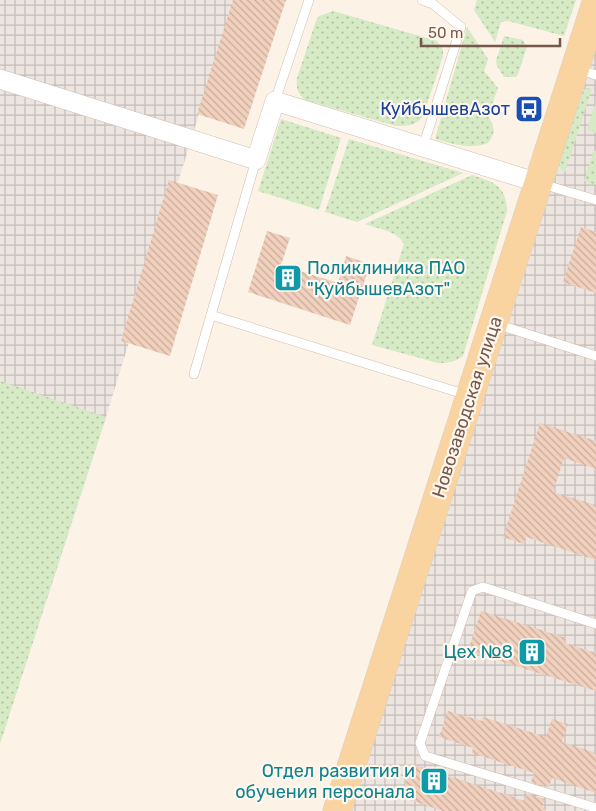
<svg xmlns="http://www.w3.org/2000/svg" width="596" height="811" font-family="Rubik,sans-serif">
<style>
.industrial{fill:url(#industrial-grid)}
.grass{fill:url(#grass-dots)}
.park{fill:#d5eac5}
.building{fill:url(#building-back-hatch)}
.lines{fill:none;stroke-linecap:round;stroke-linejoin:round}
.service-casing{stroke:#d0bcaf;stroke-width:10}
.minor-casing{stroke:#d0bcaf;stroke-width:20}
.primary-casing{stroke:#d8d0cd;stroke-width:29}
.service{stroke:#fff;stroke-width:9}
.minor{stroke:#fff;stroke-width:19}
.primary{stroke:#f9d4a0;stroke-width:28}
.labels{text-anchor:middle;stroke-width:4.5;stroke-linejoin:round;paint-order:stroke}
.transit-label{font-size:18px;fill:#164399;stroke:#fff7ed;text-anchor:end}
.culture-label{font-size:18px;fill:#0d838f;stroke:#fff7ed;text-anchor:end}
.street-label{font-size:18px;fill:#75584b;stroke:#fff7ed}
</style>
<defs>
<pattern id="industrial-grid" width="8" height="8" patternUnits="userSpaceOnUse" patternTransform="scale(1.25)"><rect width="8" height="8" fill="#ece5e0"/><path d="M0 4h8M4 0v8" fill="none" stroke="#c4bcb8"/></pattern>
<pattern id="grass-dots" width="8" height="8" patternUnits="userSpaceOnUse" patternTransform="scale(1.25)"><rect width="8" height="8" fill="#d5eac5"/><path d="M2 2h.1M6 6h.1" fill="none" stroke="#b1c0a2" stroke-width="1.8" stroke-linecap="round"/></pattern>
<pattern id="building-back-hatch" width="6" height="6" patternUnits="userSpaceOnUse" patternTransform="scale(1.25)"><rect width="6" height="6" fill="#f1d0be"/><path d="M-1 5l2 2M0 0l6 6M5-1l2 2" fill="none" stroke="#c8ac9c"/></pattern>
</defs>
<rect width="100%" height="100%" fill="#fcf3e6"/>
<!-- industrial -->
<g class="industrial">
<polygon points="0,0 234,0 106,417 51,586 0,570"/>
<polygon points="596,19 596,811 346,811 521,285"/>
</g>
<!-- grass -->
<g class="grass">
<polygon points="477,0 576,0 564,36 508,21 501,22 495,42 474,10"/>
<path d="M333 11 437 41 443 50V56L423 116C417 126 406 126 396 126L305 100C297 93 296 88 297 78L316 21 319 16Z"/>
<path d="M467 27 488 59 484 71 498 88 488 116C495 127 496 133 488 143 469 150 453 144 435 139Z"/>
<polygon points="504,36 523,40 527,47 518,74 516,77 504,77 497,66 496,61"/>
<polygon points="587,88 592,88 565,172 561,170 559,160 581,92"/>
<polygon points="281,119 341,138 319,210 258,191"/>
<polygon points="349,139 463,173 357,222 325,212"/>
<polygon points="594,151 596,151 596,185 584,181"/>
<path d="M472 175C494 182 506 185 507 211L463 356C455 362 448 363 438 363L372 345 404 244C398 231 378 229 365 224Z"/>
<polygon points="0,381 106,417 0,744"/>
</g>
<!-- park -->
<polygon class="park" points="596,102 596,133 587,130"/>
<!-- building -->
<g class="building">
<polygon points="233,0 286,0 244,129 197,114"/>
<polygon points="169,180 218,195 170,356 121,341"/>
<polygon points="581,227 596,232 596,293 563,282"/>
<polygon points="267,231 290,238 281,265 338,283 346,256 370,264 350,325 248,292"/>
<polygon points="540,423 596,441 596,469 564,458 553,492 596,505 596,560 526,537 524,544 503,537"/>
<polygon points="481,611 566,638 564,643 596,653 596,691 468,651"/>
<polygon points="448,711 482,721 483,717 546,737 552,719 568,724 562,742 596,753 596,793 552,778 549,787 531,782 534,773 472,753 473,748 439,737"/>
<polygon points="412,764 525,801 527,794 545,799 542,807 546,808 546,811 443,811 401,797"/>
</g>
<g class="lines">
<defs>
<g id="service">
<polyline points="422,0 433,4 461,27 423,147"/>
<polyline points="578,69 596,75"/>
<polyline points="275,101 309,0"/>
<polyline points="256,160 211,315 467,395"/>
<polyline points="542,184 596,200"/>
<polyline points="496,324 596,356"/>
<polyline points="194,374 211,315"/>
<polyline points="596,624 483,587 472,591 420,743 425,756 596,808"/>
</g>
<polyline id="minor" points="0,79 256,160 275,101 539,183"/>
<polyline id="primary" points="337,811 596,3"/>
</defs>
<!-- service casing -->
<use href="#service" class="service-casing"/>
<!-- minor casing -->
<use href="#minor" class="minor-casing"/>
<!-- primary casing -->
<use href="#primary" class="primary-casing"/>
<!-- service -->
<use href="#service" class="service"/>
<!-- minor -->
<use href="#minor" class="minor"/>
<!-- primary -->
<use href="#primary" class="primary"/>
</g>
<!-- icons -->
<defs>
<symbol id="bus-square" viewBox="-11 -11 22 22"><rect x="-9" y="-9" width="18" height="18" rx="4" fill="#1a4fb4" stroke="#fff7ed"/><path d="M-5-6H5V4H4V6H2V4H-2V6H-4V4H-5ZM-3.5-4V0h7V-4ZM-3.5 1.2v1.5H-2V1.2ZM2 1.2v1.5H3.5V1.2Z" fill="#fff"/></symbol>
<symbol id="building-square" viewBox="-11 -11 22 22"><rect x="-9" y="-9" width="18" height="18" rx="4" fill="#0f9aa8" stroke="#fff7ed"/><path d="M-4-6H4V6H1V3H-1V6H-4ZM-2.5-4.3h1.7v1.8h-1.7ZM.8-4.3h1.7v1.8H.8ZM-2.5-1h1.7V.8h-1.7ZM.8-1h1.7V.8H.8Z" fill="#fff"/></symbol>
</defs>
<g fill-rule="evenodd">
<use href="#bus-square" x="513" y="93" width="32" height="32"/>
<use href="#building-square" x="272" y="262" width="32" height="32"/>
<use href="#building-square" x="516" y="636" width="32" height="32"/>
<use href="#building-square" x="418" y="765" width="32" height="32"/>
</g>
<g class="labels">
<!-- transit labels -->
<g class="transit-label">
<text x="510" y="115">КуйбышевАзот</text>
</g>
<!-- culture labels -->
<g class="culture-label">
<text x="307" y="274" text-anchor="start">Поликлиника ПАО<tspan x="307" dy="21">"КуйбышевАзот"</tspan></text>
<text x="513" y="658">Цех №8</text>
<text x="415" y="777">Отдел развития и<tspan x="415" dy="21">обучения персонала</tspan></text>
</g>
<!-- street labels -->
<g class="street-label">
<text transform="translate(467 407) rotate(-72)" y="6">Новозаводская улица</text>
</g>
</g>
<!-- scale -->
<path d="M421 38v8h139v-8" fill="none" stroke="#75584b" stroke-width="2.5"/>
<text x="428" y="38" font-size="15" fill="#75584b" stroke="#fff7ed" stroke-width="4" paint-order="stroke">50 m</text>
</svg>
